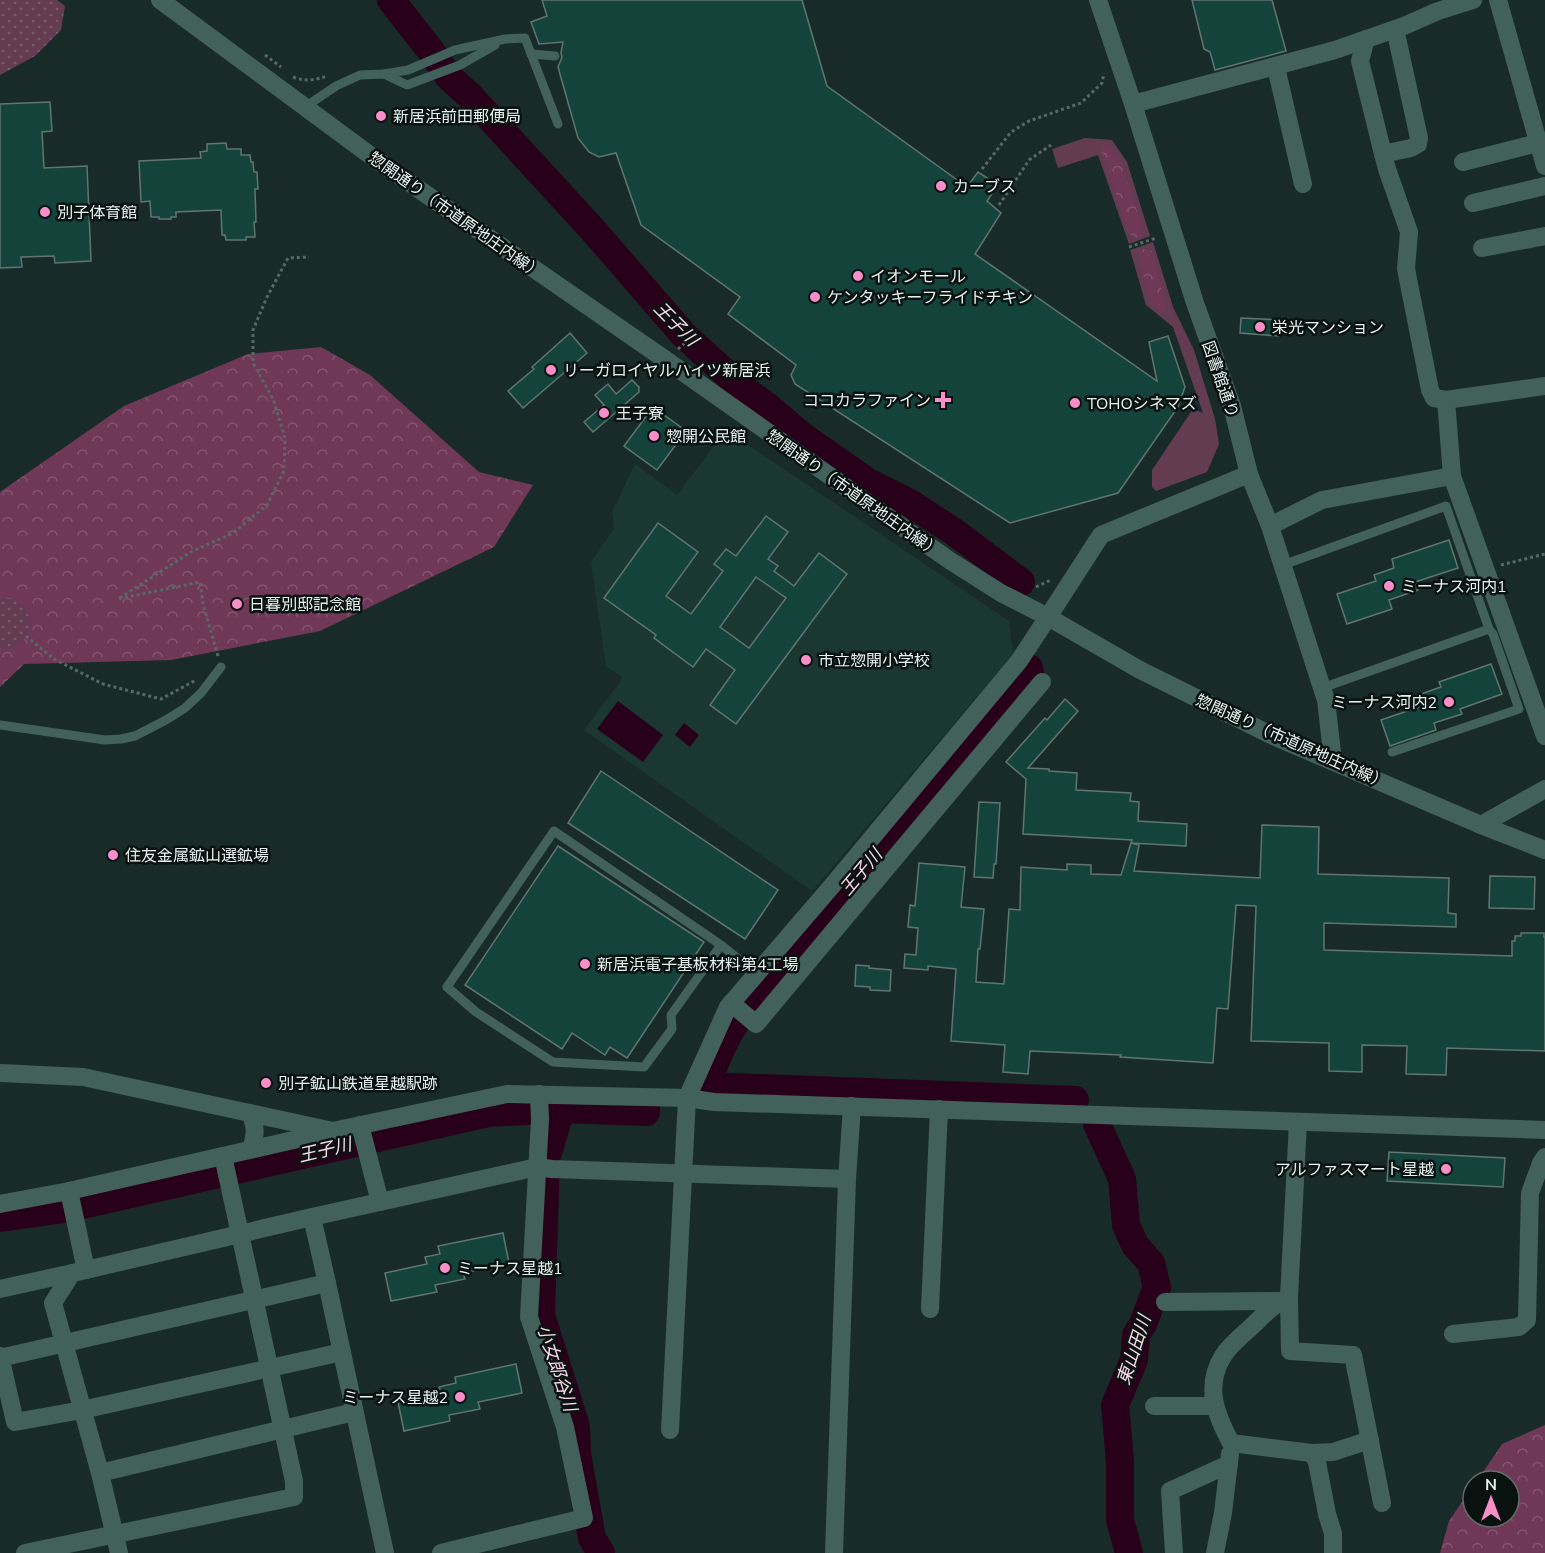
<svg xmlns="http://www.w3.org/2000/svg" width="1545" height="1553" font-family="'Nunito Sans','Noto Sans JP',sans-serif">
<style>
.built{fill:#1b3732}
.green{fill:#633c51}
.forest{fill:url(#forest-crowns)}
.park{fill:url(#park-dots)}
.water{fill:#290019}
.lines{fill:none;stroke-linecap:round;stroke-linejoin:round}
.river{stroke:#290019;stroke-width:28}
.building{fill:#14433b;stroke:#607570;stroke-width:1.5;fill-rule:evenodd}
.path{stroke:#586865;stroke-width:3;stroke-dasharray:3 3;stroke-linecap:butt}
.service{stroke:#41615a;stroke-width:9}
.minor{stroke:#41615a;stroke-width:18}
.tertiary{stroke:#41615a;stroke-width:18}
.poi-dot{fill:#f98fc9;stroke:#0a1210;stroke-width:2}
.labels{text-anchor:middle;stroke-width:5;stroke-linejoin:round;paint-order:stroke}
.poi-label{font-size:16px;fill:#e6f2ef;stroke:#0a1210;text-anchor:start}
.street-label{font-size:16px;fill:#e6f2ef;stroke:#0a1210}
.water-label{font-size:18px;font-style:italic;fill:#fcd8ea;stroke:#0a1210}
</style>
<defs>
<pattern id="forest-crowns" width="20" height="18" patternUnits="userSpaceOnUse" patternTransform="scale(1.5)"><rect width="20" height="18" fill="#6f3857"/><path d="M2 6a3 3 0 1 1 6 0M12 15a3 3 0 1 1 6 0" fill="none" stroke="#84556f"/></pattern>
<pattern id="park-dots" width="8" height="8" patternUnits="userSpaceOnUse" patternTransform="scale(1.5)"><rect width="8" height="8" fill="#633c51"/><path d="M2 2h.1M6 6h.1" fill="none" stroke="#79596a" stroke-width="1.8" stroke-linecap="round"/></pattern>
</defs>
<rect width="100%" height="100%" fill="#192b28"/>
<!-- built -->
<polygon class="built" points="726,430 1009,621 1013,654 812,891 584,730 623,678 606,666 591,562 614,529 612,512 635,464 677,495"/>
<!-- green -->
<g class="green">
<polygon points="1085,138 1112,140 1127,162 1150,236 1129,244 1098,155 1058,168 1052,149"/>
<polygon points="1153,242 1173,307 1194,350 1215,419 1219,444 1207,472 1156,491 1152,487 1152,470 1193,409 1203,413 1173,327 1146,305 1130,250"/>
</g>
<!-- forest -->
<g class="forest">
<polygon points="1104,145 1108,145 1120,160 1143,229 1142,235 1135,238 1129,233 1101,150"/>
<polygon points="1143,249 1152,251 1166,308 1162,312 1152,304 1146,289 1139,254"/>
<polygon points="321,347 370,375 479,472 533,485 494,547 320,631 171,660 24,664 0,687 0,492 124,406 248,354"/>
<polygon points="1545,1425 1545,1553 1440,1553 1449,1521 1473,1486 1473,1517 1509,1517 1509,1481 1477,1481 1502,1444"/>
</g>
<!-- park -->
<g class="park">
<polygon points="0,0 57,0 65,6 61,30 35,56 0,75"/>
<path d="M0 598C41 597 38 651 0 648Z"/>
</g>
<!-- water -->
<g class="water">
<polygon points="618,701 663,735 643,762 597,729"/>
<polygon points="684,723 699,735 690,747 675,735"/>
</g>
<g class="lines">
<!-- river -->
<g class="river">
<polyline points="391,0 431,51 449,77 470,96 592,229 684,335 741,387 767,406 801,435 868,482 910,503 953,531 1021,582"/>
<path d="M1029 668 1030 674 753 1001C729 1025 718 1055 706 1086L1075 1100"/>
<polyline points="561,1109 546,1159 541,1315 576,1427 577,1454 592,1538 601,1553"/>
<polyline points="1097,1124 1122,1179 1126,1225 1135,1245 1151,1263 1157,1287 1143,1324 1136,1335 1134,1360 1115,1405 1120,1462 1120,1520 1129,1553"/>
<polyline points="0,1218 64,1209 488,1113 561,1109 646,1112 646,1103"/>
</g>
</g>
<!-- building -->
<g class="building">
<polygon points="542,0 802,0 827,86 967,187 978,172 998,185 987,201 1001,213 975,254 1157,381 1149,342 1168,336 1185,387 1178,407 1118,493 1010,523 795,384 791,375 796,365 728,314 740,297 641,225 616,153 599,157 589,152 578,138 558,67 562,57 561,53 563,42 539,44 531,22 547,16"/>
<polygon points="1192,0 1272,0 1286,51 1215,70 1210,52 1204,49"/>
<polygon points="50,102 52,131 42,132 44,168 87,166 91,261 55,263 54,256 21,257 22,267 0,268 0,104"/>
<polygon points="226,143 227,149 241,149 241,155 250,155 251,162 253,162 254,172 257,172 258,189 255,189 256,222 254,222 255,237 246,237 246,240 226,240 225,235 222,235 221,210 176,212 176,217 171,217 171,219 159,219 159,217 151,217 150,201 141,202 139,161 201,158 200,152 207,151 207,144"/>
<polygon points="1241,318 1280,320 1279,336 1240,333"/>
<polygon points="570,333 587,353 523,408 508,391 534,369 532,367"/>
<polygon points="632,380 639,387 639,392 593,432 584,422 604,405 595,395 608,384 616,394"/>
<polygon points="653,407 682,428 671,443 675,446 657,470 624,446"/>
<path d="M766 516 788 532 768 559 778 566 774 571 794 586 819 553 847 574 736 724 710 705 735 670 706 649 693 667 654 638 656 635 604 598 658 523 698 552 666 596 691 614 723 571 714 564 726 549 736 556ZM756 577 786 598 749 648 720 627Z"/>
<polygon points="1449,540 1458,568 1415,582 1418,590 1389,600 1392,609 1347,624 1337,594 1376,581 1374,575 1394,568 1392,559"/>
<polygon points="1491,664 1502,694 1460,709 1462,714 1434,723 1436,730 1390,746 1381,720 1419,707 1415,696 1441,687 1439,682"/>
<polygon points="1065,699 1078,711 1028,768 1049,769 1049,771 1077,773 1076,790 1131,793 1130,801 1139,802 1138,821 1187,824 1186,846 1131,843 1132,840 1023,834 1026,779 1006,762 1045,718 1047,720"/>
<polygon points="601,771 778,890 745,939 568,823"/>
<polygon points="979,802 1000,803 996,864 994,864 993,878 974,877"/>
<polygon points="1262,825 1319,827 1318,874 1449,878 1448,913 1456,914 1456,927 1324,923 1324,950 1512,956 1512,941 1515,941 1515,936 1521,936 1521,933 1544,933 1544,937 1545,937 1545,1051 1447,1048 1446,1075 1406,1074 1407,1046 1362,1045 1362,1072 1329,1071 1329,1043 1251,1041 1256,906 1236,905 1228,1009 1217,1008 1213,1063 1120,1057 1121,1055 1030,1051 1028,1074 1003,1072 1005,1045 951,1041 956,969 928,966 928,970 904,968 905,954 916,955 918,928 908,927 910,905 915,906 919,863 965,867 961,907 984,909 980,949 978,949 976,982 1004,984 1009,909 1020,910 1021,867 1067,870 1067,864 1091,865 1091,874 1121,875 1131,843 1139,845 1134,871 1260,878"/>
<polygon points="558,846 704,942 627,1058 610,1047 605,1055 572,1033 562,1049 465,985"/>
<polygon points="1490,876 1535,877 1534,909 1489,908"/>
<polygon points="856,965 869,966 869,968 891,970 890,991 870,990 870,987 855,986"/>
<polygon points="1389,1152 1505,1158 1503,1187 1387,1181"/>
<polygon points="503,1233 509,1263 463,1273 465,1279 435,1285 437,1292 391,1301 385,1273 427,1264 425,1257 440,1254 438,1246"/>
<polygon points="516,1364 522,1393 478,1402 480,1409 449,1415 450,1421 404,1431 398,1402 441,1393 439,1387 456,1383 455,1377"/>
</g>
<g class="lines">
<!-- path -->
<g class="path">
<polyline points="265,55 281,67"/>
<path d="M293 77C306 82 315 80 327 76"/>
<polyline points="982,169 1011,132 1029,121 1081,103 1102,83 1104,73"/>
<polyline points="999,205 1029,160 1051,145"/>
<polyline points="1129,247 1156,238"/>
<polyline points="678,349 697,333"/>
<polyline points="1501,565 1545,554"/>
<polyline points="1036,587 1051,580"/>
<polyline points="26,636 54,659 103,684 161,699 196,680"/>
<polyline points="218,656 203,604 200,582 118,599 191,552 233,533 267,505 284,471 285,438 273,399 253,363 253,330 267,297 288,258 309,257"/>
</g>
<!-- service -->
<g class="service">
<polyline points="531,54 555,56"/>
<polyline points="384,74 408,70 455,50 505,39 525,38 558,124"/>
<polyline points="305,107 336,86 360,75 384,74 407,85 460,65 495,45"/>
<polyline points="1283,565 1446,506 1489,629 1322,688"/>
<polyline points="0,725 105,740 121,739 135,736 166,720 185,708 201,693 221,667"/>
<polyline points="1392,752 1519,709 1493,634 1489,629"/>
<polyline points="721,945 671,1015 672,1029 644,1067 553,1062 476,1012 447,987 554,831 721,945 756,973"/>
</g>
<!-- minor -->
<g class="minor">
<polyline points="1366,39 1360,61 1383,154 1411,148 1418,144 1419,138 1395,29"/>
<polyline points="1276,67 1303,184"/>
<polyline points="1133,104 1335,50 1404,26 1438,11 1473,0"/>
<polyline points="1383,154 1387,169 1409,232 1406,269 1430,390 1434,398 1446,400 1545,386"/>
<polyline points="1463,162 1538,143"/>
<polyline points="1473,203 1545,186"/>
<polyline points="1482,248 1545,236"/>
<polyline points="1446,400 1452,476 1545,736"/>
<polyline points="1270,526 1322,500 1452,476"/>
<polyline points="1481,825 1545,789"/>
<polyline points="731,1003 756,1024 1042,682"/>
<path d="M250 1113C256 1127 256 1134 251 1149"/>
<polyline points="1298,1122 1289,1297 1290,1351 1353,1355 1382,1503"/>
<polyline points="360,1125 380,1202"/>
<polyline points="0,1204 69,1191 333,1131 507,1094 687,1098 714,1102 1545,1130"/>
<polyline points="312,1217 537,1167 552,1169 847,1179"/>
<polyline points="72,1273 53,1303 100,1473 119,1553"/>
<polyline points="327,1283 385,1553"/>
<polyline points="0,1289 86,1270 69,1191"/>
<path d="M1289 1297C1273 1304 1261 1318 1249 1329 1240 1337 1229 1346 1223 1356 1204 1387 1216 1415 1231 1443L1312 1453 1317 1462 1327 1514 1333 1533V1553"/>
<polyline points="1165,1302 1281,1301"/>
<polyline points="930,1309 939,1109"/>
<polyline points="1453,1334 1519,1327 1527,1320 1530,1193 1541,1163 1545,1157"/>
<polyline points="0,1356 15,1422 82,1410 342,1352"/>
<polyline points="0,1358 327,1283 312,1217 86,1270"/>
<polyline points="1154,1406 1215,1406"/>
<polyline points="670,1430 687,1098 728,1007 831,887 1019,661 1048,617"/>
<polyline points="1312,1453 1333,1452 1370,1440"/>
<polyline points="100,1473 354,1412"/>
<polyline points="25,1553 294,1497 294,1481 223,1156"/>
<polyline points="441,1553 584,1518 565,1427 529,1317 540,1119 539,1094"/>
<polyline points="834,1553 847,1179 852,1106"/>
<polyline points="1174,1553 1170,1491 1229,1464"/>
<polyline points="1215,1553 1223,1513 1230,1454"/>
</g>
<!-- tertiary -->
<g class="tertiary">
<polyline points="160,0 378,161 663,358 949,560 1001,593 1048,617 1140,670 1273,736 1481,825 1545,850"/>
<polyline points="1098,0 1133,104 1195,303 1232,406 1249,474 1270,526 1322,688 1326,700 1333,761"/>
<polyline points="1498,0 1545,166"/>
<polyline points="1048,617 1101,535 1249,474"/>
<polyline points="0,1073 83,1077 333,1131"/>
</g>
</g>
<!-- markers -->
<g class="poi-dot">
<circle cx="381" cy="116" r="6"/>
<circle cx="941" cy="186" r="6"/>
<circle cx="45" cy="212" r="6"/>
<circle cx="858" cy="276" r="6"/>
<circle cx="815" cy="297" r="6"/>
<circle cx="1260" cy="327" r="6"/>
<circle cx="551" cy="370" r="6"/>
<path d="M940 391h6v6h6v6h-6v6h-6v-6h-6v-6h6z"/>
<circle cx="1075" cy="403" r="6"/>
<circle cx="604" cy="413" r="6"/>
<circle cx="654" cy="436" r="6"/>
<circle cx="1389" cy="586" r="6"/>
<circle cx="237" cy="604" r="6"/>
<circle cx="806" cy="660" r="6"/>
<circle cx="1449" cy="702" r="6"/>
<circle cx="113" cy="855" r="6"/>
<circle cx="585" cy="964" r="6"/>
<circle cx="266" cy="1083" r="6"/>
<circle cx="1446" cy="1169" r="6"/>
<circle cx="445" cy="1268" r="6"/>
<circle cx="460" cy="1397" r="6"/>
</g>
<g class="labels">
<!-- poi labels -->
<g class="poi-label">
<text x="393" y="122">新居浜前田郵便局</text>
<text x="953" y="192">カーブス</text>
<text x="57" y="218">別子体育館</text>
<text x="870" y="282">イオンモール</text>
<text x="827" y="303">ケンタッキーフライドチキン</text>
<text x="1272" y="333">栄光マンション</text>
<text x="563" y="376">リーガロイヤルハイツ新居浜</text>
<text x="931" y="406" text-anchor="end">ココカラファイン</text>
<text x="1087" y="409">TOHOシネマズ</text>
<text x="616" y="419">王子寮</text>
<text x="666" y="442">惣開公民館</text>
<text x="1401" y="592">ミーナス河内1</text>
<text x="249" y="610">日暮別邸記念館</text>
<text x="818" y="666">市立惣開小学校</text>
<text x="1437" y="708" text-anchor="end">ミーナス河内2</text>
<text x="125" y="861">住友金属鉱山選鉱場</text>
<text x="597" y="970">新居浜電子基板材料第4工場</text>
<text x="278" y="1089">別子鉱山鉄道星越駅跡</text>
<text x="1434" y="1175" text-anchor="end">アルファスマート星越</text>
<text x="457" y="1274">ミーナス星越1</text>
<text x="448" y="1403" text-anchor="end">ミーナス星越2</text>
</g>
<!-- street labels -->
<g class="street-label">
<text transform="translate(456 215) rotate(35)" y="6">惣開通り（市道原地庄内線）</text>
<text transform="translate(1221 379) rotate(71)" y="6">図書館通り</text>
<text transform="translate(854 493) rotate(35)" y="6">惣開通り（市道原地庄内線）</text>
<text transform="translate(1292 741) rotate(24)" y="6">惣開通り（市道原地庄内線）</text>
</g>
<!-- water labels -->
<g class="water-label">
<text transform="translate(676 324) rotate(45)" y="6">王子川</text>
<text transform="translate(861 872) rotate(-50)" y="6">王子川</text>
<text transform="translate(325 1150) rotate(-13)" y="6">王子川</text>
<text transform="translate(1134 1350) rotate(-72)" y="6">東山田川</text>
<text transform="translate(557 1368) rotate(72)" y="6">小女郎谷川</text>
</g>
</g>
<!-- north arrow -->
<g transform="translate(1491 1499)"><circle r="28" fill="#0a1210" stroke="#626c69" stroke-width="1.5"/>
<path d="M0-4.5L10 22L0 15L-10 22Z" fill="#f98fc9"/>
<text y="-9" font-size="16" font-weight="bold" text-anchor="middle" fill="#e6f2ef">N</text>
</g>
</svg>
